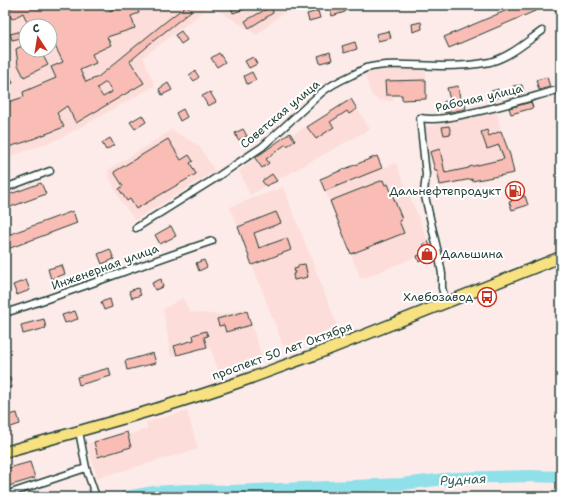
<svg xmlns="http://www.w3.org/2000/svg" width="566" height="502" font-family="'Shantell Sans',sans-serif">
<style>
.built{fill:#fcddd9;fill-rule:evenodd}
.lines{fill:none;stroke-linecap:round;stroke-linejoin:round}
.river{stroke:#8fe0e9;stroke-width:12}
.building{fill:#f9bdb5;stroke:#1f3d34;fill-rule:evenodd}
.minor-casing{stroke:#1f3d34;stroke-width:9}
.primary-casing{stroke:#1f3d34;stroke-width:13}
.minor{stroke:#fff;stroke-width:6}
.primary{stroke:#f8e181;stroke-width:10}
.labels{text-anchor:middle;stroke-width:4;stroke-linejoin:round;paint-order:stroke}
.street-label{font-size:12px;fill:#1f3d34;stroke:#fff}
.poi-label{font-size:12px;fill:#1f3d34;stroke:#fff;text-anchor:end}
.water-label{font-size:13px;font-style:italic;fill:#355e58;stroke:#fff}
</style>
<rect width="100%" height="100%" fill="#fdebe9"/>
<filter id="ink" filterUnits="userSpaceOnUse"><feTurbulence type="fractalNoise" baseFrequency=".025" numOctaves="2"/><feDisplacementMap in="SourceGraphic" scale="8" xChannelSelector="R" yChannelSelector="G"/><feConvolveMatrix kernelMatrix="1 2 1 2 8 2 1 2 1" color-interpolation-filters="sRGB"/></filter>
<g filter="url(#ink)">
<!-- built -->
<g class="built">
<path d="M5 5H294L278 17 257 35 211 6 143 57 155 86 59 139 5 158ZM26 26H50V50H26Z"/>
<polygon points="394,68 426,69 426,99 402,100 402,95 393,95 393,101 378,100 372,96 369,89 365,72 370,71"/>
<polygon points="351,99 370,129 250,195 239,171 290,133 292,135"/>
<polygon points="496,110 501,131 510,155 514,173 472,181 471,179 438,186 430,152 426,127"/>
<polygon points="172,130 199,146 215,171 135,220 119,198 109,176 108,170"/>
<polygon points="377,156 382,168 396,163 428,241 423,244 425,249 422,250 423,254 361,279 320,179"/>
<polygon points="283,187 338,327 284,348 230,207"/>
<polygon points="183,298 190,312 220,315 246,308 262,357 219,373 210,346 171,357 163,309"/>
<polygon points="187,411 198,449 97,478 87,443 94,442 98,457 131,447 128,435 147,429 146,422"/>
</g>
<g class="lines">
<!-- river -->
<polyline class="river" points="125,497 154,492 187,490 231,491 402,484 454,478 529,476 561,477"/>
</g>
<!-- building -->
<g class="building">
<path d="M17 5H102L106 12 127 5H136L139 13 131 16 135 28 107 37 111 45 92 54 96 63 80 70 86 82 98 77 164 23 187 5 191 11 147 46H148L130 61 144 83 76 123 67 106 57 113 64 127 25 142 5 148V103L24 97 23 92 56 78 51 67 63 62 55 46 50 48V26H29L23 13 12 19 7 10ZM106 82 112 92 103 97 97 88Z"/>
<polygon points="237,5 254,5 254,6 233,13 231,7"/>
<polygon points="343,5 345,12 332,16 330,9"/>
<polygon points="519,5 549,5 449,48 444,37"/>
<polygon points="272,6 273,13 249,28 245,21"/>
<polygon points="318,11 320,18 309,21 307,14"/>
<polygon points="421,22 422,29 413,32 412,24"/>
<polygon points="26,30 26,37 12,40 10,34"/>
<polygon points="181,31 187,40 181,44 175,35"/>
<polygon points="389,31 391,38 378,41 376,34"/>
<polygon points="355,42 357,49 344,53 342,46"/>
<polygon points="26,44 26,50 40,50 48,65 24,77 18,65 16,49"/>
<polygon points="330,52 332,60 320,63 318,56"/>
<polygon points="219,53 225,62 217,67 211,58"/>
<polygon points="253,57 257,64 249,68 245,61"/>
<polygon points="5,62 13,83 5,87"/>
<polygon points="195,71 199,77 194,81 189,75"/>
<polygon points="252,72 256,80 247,84 244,76"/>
<polygon points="547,77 550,87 539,90 536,80"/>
<polygon points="426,80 426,99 402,100 402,95 386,95 385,81"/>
<polygon points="168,83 172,90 162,95 159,89"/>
<polygon points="522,85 524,93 515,94 513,86"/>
<polygon points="458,86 460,99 464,98 466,109 445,113 443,102 450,100 447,88"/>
<polygon points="498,89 500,97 491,100 489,92"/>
<polygon points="210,92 216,102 208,106 202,96"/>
<polygon points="351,99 357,109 349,114 347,111 330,122 334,127 316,139 307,127"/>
<polygon points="531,102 533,108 511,114 509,108"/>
<polygon points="183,109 187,117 180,121 176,113"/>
<polygon points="142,115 146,122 135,129 130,122"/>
<polygon points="561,124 561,140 559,140 556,125"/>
<polygon points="449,126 451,134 444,135 442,127"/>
<polygon points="243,129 247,136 238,140 235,133"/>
<polygon points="487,130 489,136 501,131 510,155 514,173 472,181 472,179 440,185 437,170 435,170 430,152 440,149 445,173 469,168 469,167 504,159 499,145 487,149 481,132"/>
<polygon points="290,133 295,141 287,146 286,144 266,159 269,163 262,168 255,158"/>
<polygon points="110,138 114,145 106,150 102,143"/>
<polygon points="168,139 181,160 189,155 193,161 190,163 196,174 136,209 130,199 127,201 119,189 123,186 114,172"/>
<polygon points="377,156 382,168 325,191 320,179"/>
<polygon points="272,174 277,181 266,186 262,181"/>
<polygon points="383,180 385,185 388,184 402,219 399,221 404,233 351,254 330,201"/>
<polygon points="41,183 46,194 5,209 5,196"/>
<polygon points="518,185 522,197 525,196 528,205 512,210 509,202 512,201 508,188"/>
<polygon points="73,211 77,223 5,250 5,236"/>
<polygon points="276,212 281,223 254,233 259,248 287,238 291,250 252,265 238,227"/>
<polygon points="171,226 176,236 160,244 155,235"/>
<polygon points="428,241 435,259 431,261 429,258 419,262 417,256 423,254 421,250 425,249 423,244"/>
<polygon points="110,249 114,259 102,264 98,254"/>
<polygon points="204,260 207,267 199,271 196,263"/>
<polygon points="305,264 308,277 294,280 293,274 295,273 294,269 298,268 298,265"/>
<polygon points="62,265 65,274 51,279 48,269"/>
<polygon points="161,279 163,287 155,290 152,283"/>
<polygon points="26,280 30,290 17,295 13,285"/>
<polygon points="138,288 141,295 132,298 129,291"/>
<polygon points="110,299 112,307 104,310 101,302"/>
<polygon points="75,311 78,319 65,323 62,315"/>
<polygon points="247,311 251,325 226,332 224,325 219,326 217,319"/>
<polygon points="44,319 46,328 23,334 21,325"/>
<polygon points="206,331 208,336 204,337 207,347 177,355 174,346 194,340 193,335"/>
<polygon points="153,353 156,363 127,370 125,361"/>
<polygon points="109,368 111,376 79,385 77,377"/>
<polygon points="10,377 12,387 5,389 5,378"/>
<polygon points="17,413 20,424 5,429 5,416"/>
<polygon points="127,432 131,447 98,457 94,442"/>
<polygon points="30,462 35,478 5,487 5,469"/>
</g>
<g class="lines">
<defs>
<g id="minor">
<polyline points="5,188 50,171"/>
<path d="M136 228 211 181 262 147 321 93C330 85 341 80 352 75 357 73 361 70 366 68 391 62 417 66 442 66 458 66 475 65 490 62 510 57 526 42 542 31"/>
<path d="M446 303 442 288V274L439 257 424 192 426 175 420 118C439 121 456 116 475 112 504 106 532 97 561 89"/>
<path d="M5 313C75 291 142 264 212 241"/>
<polyline points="86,468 96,497"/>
<polyline points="5,495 86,468 79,431"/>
</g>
<path id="primary" d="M5 452C85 429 166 408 245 380 268 372 290 363 314 355L561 257"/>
</defs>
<!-- minor casing -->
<use href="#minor" class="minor-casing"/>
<!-- primary casing -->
<use href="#primary" class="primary-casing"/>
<!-- minor -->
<use href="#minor" class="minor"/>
<!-- primary -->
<use href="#primary" class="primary"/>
</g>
</g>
<!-- icons -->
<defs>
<symbol id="fuel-ring" viewBox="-11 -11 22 22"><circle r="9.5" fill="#fff" stroke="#c8321e" stroke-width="1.5"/><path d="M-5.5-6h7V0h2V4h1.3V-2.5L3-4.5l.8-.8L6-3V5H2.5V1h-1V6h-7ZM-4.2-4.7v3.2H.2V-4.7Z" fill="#c8321e"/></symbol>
<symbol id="shop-ring" viewBox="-11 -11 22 22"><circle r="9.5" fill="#fff" stroke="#c8321e" stroke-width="1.5"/><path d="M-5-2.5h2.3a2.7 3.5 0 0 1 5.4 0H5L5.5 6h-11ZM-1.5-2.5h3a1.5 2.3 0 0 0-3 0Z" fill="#c8321e"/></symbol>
<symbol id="bus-ring" viewBox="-11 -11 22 22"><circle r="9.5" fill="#fff" stroke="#c8321e" stroke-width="1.5"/><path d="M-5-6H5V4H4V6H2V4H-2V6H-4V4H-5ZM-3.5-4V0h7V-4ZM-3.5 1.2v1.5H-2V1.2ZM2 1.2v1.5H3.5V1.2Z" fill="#c8321e"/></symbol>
</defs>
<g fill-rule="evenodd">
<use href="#fuel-ring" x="504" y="180" width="22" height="22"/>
<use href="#shop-ring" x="416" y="243" width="22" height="22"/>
<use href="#bus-ring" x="476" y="286" width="22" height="22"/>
</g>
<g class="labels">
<!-- street labels -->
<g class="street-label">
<text transform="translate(479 98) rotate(-13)" y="4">Рабочая улица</text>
<text transform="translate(280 114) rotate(-40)" y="4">Советская улица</text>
<text transform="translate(105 267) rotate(-20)" y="4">Инженерная улица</text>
<text transform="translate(282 351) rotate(-20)" y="4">проспект 50 лет Октября</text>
</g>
<!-- poi labels -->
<g class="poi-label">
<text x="501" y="195">Дальнефтепродукт</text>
<text x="441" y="258" text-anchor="start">Дальшина</text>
<text x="473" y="301">Хлебозавод</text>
</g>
<!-- water labels -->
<g class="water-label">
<text transform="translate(463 479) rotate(-3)" y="5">Рудная</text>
</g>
</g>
<!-- margin -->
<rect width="566" height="502" fill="none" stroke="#fff" stroke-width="20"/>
<rect x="10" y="10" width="546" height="482" fill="none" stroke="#1f3d34" stroke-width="1.5" filter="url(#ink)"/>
<!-- north arrow -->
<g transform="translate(38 38) rotate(348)"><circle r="19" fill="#ffffff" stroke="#a5b1ae"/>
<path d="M0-3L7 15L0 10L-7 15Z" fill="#c8321e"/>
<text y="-6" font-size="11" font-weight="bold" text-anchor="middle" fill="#1f3d34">С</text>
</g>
</svg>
